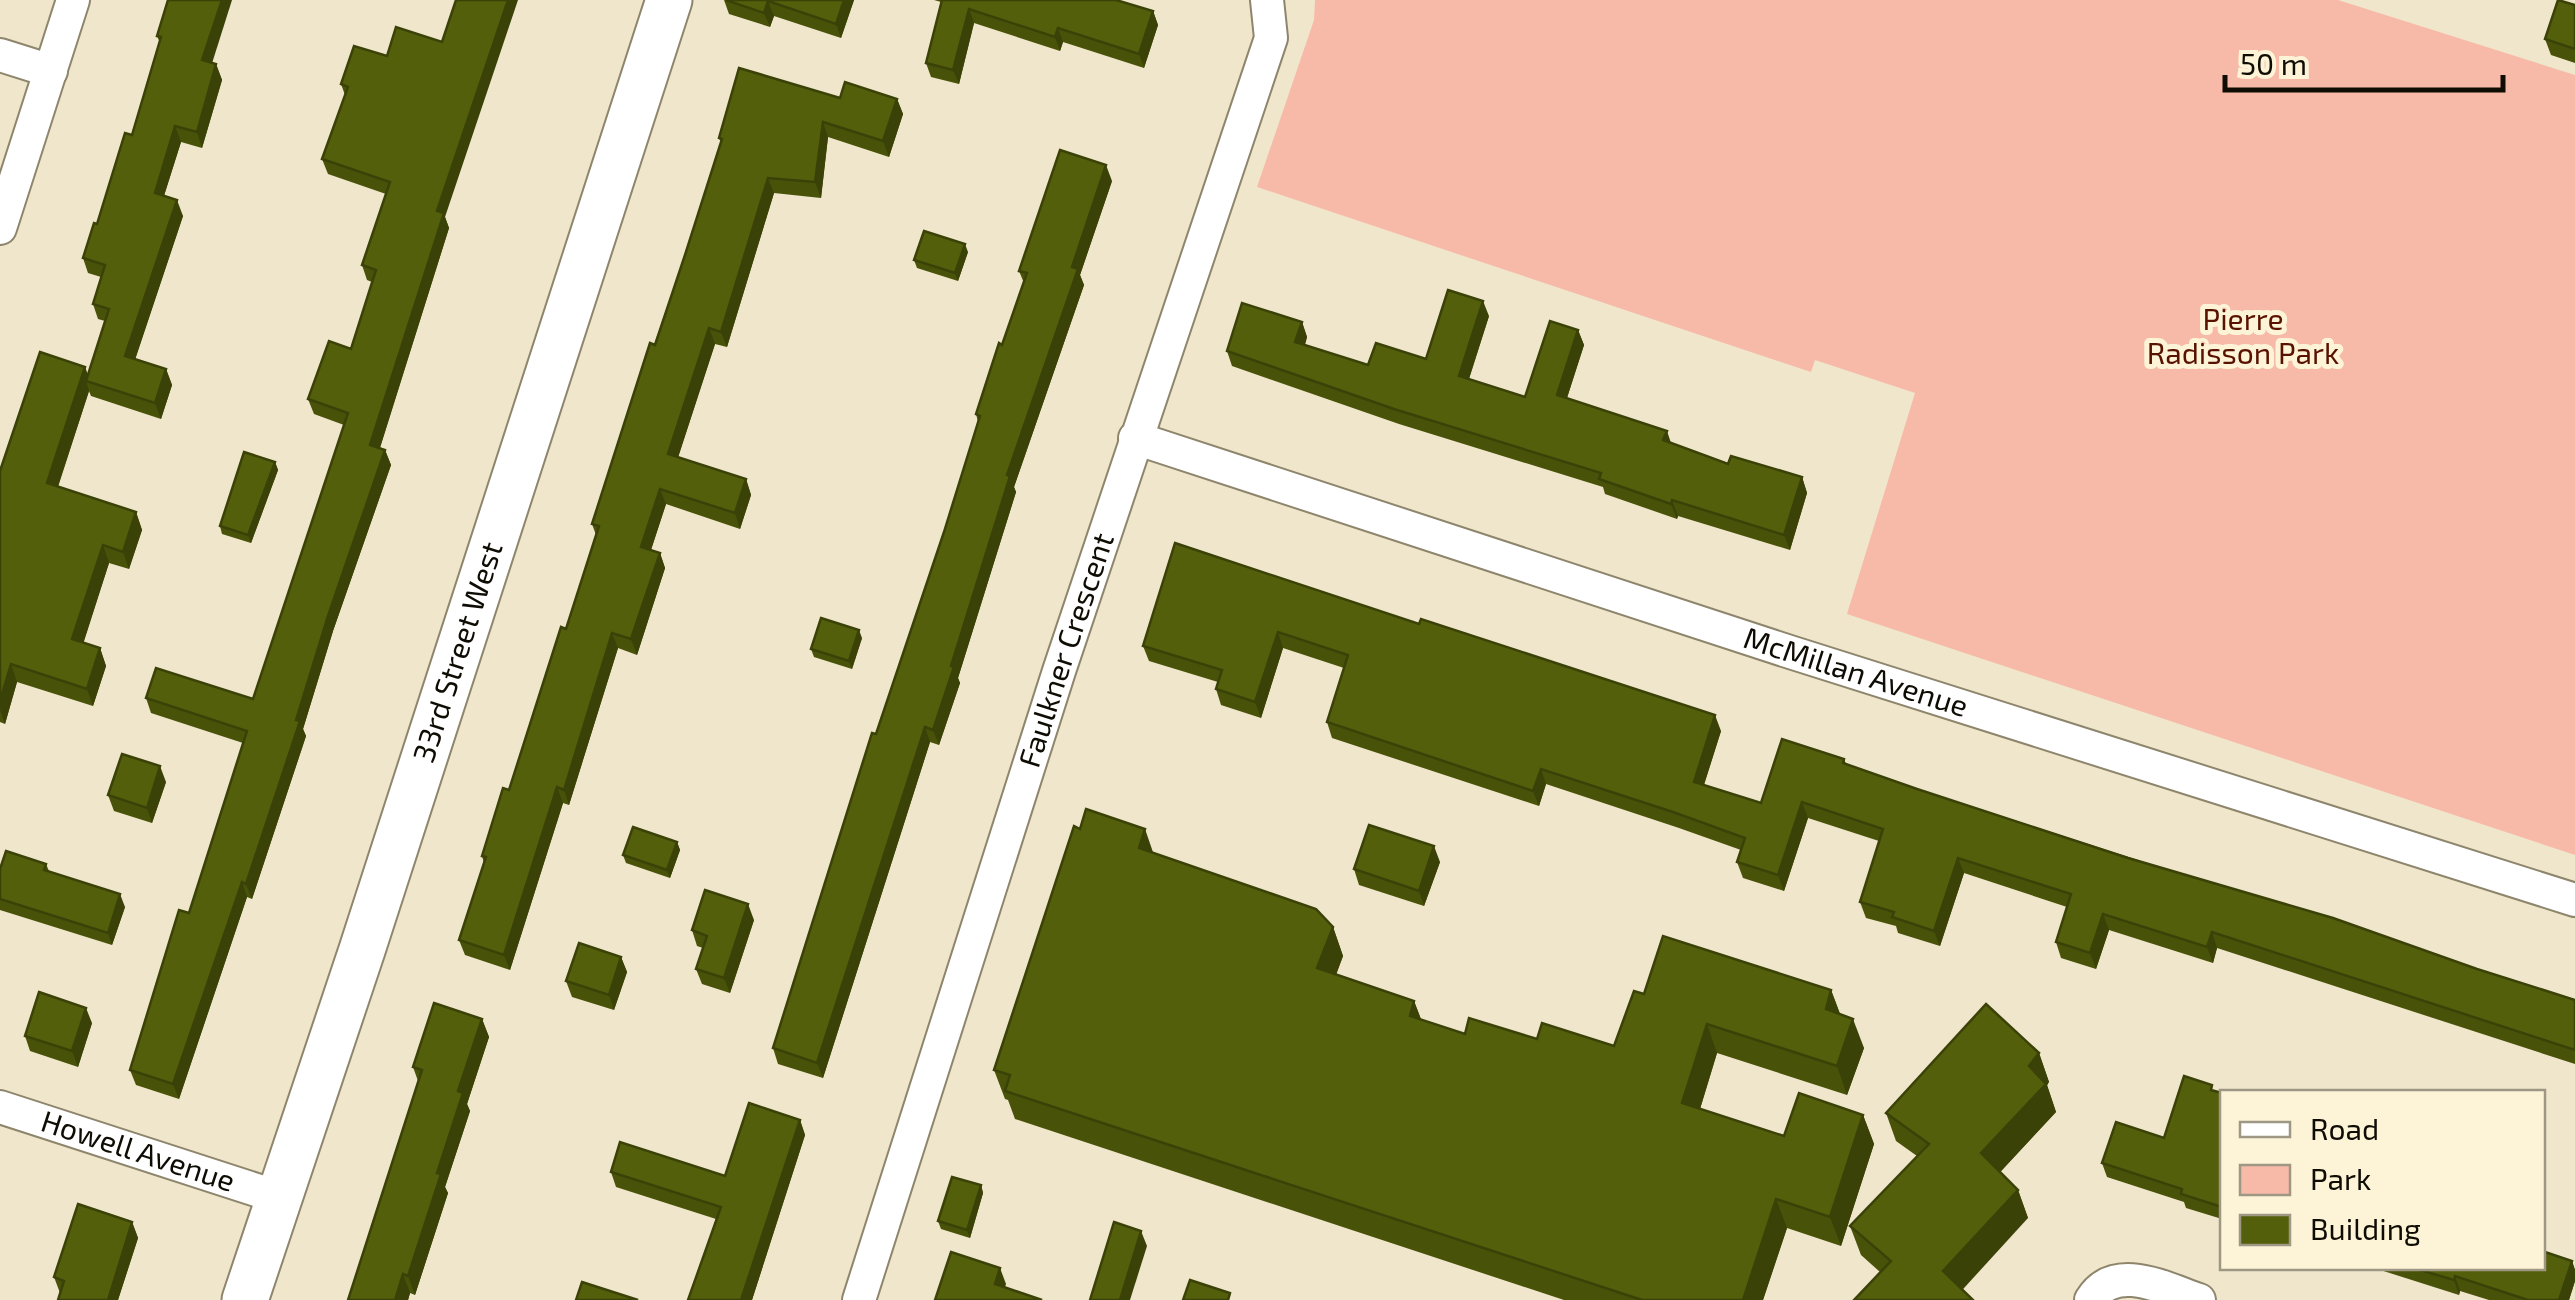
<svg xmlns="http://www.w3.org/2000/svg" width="2575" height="1300" font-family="'Exo 2',sans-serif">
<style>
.green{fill:#f7baa8}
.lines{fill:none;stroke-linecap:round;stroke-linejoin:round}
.street-casing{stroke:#8e856d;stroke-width:36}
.secondary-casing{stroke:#8e856d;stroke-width:49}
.street{stroke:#fff;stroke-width:32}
.secondary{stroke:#fff;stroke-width:45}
.wall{fill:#485209}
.shaded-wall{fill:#3b4208}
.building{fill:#545f0b;stroke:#3b4208;stroke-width:2.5}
.labels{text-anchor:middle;stroke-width:10;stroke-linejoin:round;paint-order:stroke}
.park-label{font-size:30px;fill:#591200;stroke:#fdf4d8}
.street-label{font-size:30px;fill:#0f0c04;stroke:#fdf4d8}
</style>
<rect width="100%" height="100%" fill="#f0e6cb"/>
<!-- green -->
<polygon class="green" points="1315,0 2338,0 2575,75 2575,855 1847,614 1915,393 1815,360 1811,372 1257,187 1314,20"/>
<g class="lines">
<defs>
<g id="street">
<polyline points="0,55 51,71"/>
<polyline points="0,228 73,0"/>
<path id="s1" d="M1135 438 1790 652 2575 900"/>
<path id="s2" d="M0 1107 278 1197"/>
<path id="s3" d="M859 1300 1059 671 1271 38 1267 0"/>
<path d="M2091 1300C2115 1261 2166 1289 2199 1300"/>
</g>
<g id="secondary">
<path id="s4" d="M245 1300 362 950 669 0"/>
</g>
</defs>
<!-- street casing -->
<use href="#street" class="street-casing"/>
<!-- secondary casing -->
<use href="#secondary" class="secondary-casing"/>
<!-- street -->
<use href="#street" class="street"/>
<!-- secondary -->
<use href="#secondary" class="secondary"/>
</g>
<!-- wall -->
<g class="wall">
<polygon points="724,0 854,0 841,38 774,16 770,27 729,14"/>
<polygon points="934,0 1116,0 1153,11 1158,25 1144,68 1063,42 1060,51 974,23 959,84 931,77 926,63 941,2"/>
<polygon points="2575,5 2575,63 2551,55 2545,39"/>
<polygon points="157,36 216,64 222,80 202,148 181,142 164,196 183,216 135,359 166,369 172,385 161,419 91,396 89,391 58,487 136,512 142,530 129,569 109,563 83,643 100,648 106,666 93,706 17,682 5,724 0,722 0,471 85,367 88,375 105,321 98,319 93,304 101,277 88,273 83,258 132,135 160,43"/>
<polygon points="354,46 445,217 449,228 380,448 385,450 391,465 333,631 303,729 306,736 252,899 247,897 179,1099 136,1085 130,1070 189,913 243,743 151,713 146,698 253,699 344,425 314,414 308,399 351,349 372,282 367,280 362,265 386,194 328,174 322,159 345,95 341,84"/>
<polygon points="840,98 897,99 903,114 889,157 828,137 821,198 774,193 727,347 715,344 678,457 746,479 751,495 740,529 666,504 651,550 660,553 665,568 637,655 618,648 569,805 563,803 510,970 465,955 459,940 484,863 482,856 509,790 566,629 596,535 592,524 685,255 721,143 719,138"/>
<polygon points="1112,181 1080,275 1084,285 1014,487 1016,492 958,678 960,683 939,745 930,742 823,1078 778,1064 773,1048 944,532 978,422 976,414 1024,283 1019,271"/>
<polygon points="968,252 958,281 917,268 914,260"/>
<polygon points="1489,316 1469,379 1525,397 1578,330 1584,345 1567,398 1672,443 1728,464 1802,477 1807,493 1790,550 1678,516 1677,519 1605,494 1603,487 1399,424 1232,366 1227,351 1302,322 1307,337 1305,345 1368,365 1426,359"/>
<polygon points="275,462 278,470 251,543 222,534 220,526"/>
<polygon points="1175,543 1721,731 1704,785 1761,803 1844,759 1846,764 1917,789 2575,1000 2575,1064 2217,948 2213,963 2109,930 2096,969 2061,958 2056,942 2067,907 1964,873 1940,946 1898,933 1896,926 1866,918 1860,902 1879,841 1808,818 1784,891 1743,878 1737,862 1741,850 1679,828 1546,784 1539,806 1332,738 1327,722 1344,668 1283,648 1261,718 1221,705 1216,689 1218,682 1149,661 1143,646"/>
<polygon points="862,638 852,669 814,657 811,649"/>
<polygon points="166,782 152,823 114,811 108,795"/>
<polygon points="1080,829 1153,853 1333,927 1343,956 1336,974 1414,1001 1421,1019 1465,1034 1614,1046 1644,994 1831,990 1840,1014 1864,1048 1847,1095 1717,1053 1700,1109 1784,1136 1863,1115 1874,1144 1841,1246 1787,1228 1763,1300 1564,1300 1015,1119 1008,1100 1005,1099 994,1070"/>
<polygon points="677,842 680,850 670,878 626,863 623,855"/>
<polygon points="1440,862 1424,906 1359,885 1354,869"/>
<polygon points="46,864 49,871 125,907 112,945 0,910 0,869"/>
<polygon points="754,920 730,993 702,984 696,969 703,948 697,946 692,930"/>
<polygon points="621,957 627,972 614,1010 572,997 566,981"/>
<polygon points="482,1019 489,1037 467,1104 470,1111 445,1187 448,1193 415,1295 410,1293 408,1300 348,1300 418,1081 413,1067"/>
<polygon points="92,1023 78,1067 30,1051 25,1036"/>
<polygon points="2039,1053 2049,1082 2047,1085 2056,1112 2000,1172 2018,1190 2028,1218 1880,1272 1861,1255 1850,1226 1917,1156 1896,1141 1886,1113"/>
<polygon points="2214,1091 2222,1093 2222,1219 2186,1208 2184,1202 2107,1177 2102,1163 2164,1138"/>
<polygon points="800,1120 805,1135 752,1300 688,1300 716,1219 616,1187 611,1172 725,1176"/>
<polygon points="981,1185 983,1193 970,1238 941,1229 938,1221"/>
<polygon points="132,1222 138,1238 118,1300 58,1300 60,1293 54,1277"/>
<polygon points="2572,1261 2575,1270 2575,1281 2569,1300 2489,1300 2460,1291 2459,1295 2374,1268 2542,1268"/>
</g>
<!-- shaded-wall -->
<g class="shaded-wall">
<polygon points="222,0 232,0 208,76 202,60"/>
<polygon points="508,0 518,0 445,217 449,228 376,460 370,445 437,211"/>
<polygon points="844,0 854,0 841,38 836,24"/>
<polygon points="768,1 774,16 770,27 764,13"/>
<polygon points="969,9 974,23 959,84 953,70"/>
<polygon points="1153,11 1158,25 1144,68 1139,54"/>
<polygon points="1058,28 1063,42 1060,51 1055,37"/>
<polygon points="216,64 222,80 202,148 197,132"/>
<polygon points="897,99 903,114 889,157 883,141"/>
<polygon points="823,122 828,137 821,198 815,182"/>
<polygon points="175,126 181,142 160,208 155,193"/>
<polygon points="1106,165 1112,181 1080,275 1084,285 1014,487 1016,492 958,678 960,683 939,745 933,730 951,666 1007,475 1072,267"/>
<polygon points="768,178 774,193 727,347 721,332"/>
<polygon points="177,200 183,216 131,372 125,356"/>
<polygon points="965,244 968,252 958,281 955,273"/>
<polygon points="1483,301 1489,316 1465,391 1459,376"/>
<polygon points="1302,322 1307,337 1301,357 1295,342"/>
<polygon points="709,328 715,344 674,470 668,454"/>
<polygon points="1578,330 1584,345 1563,410 1557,395"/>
<polygon points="85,367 90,382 86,381 89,391 53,501 47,483"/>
<polygon points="166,369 172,385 161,419 155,403"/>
<polygon points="1667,431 1672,446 1663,440"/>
<polygon points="385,450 391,465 333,631 303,729 306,736 252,899 246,884 328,616"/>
<polygon points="275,462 278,470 251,543 248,535"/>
<polygon points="1802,477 1807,493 1790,550 1784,535"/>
<polygon points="746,479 751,495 740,529 735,513"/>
<polygon points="660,489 666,504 647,562 641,547"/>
<polygon points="1672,500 1678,516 1677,519 1671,504"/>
<polygon points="136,512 142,530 129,569 123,552"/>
<polygon points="103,545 109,563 79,657 72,639"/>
<polygon points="660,553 665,568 637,655 631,639"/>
<polygon points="859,630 862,638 852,669 849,661"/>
<polygon points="1278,632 1283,648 1261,718 1255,702"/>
<polygon points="612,633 618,648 569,805 564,790"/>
<polygon points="100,648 106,666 93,706 87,689"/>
<polygon points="11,664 17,682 5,724 0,710 0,701"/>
<polygon points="1715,715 1721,731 1700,797 1694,782"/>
<polygon points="925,727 930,742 823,1078 817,1063"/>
<polygon points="160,766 166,782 152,823 147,808"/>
<polygon points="1541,769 1546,784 1539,806 1533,791"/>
<polygon points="557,787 563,803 510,970 504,955"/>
<polygon points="1802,802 1808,818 1784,891 1778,875"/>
<polygon points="1145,829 1155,858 1139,848"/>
<polygon points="677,842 680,850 670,878 667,870"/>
<polygon points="1434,846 1440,862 1424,906 1419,891"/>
<polygon points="1958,858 1964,873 1940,946 1934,931"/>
<polygon points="242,882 247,897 179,1099 173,1084"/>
<polygon points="120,894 125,907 112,945 108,933"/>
<polygon points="748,904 754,920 730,993 724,978"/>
<polygon points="2103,914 2109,930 2096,969 2090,953"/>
<polygon points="1333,927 1343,956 1328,997 1317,968"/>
<polygon points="2212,932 2217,948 2213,963 2207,947"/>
<polygon points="621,957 627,972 614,1010 609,995"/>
<polygon points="1831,990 1842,1019 1826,1009"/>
<polygon points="1414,1001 1425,1030 1410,1016"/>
<polygon points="86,1008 92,1023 78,1067 72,1051"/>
<polygon points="482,1019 489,1037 467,1104 470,1111 445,1187 448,1193 415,1295 408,1276 458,1091"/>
<polygon points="1853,1019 1864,1048 1847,1095 1837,1066"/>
<polygon points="1707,1024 1717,1053 1693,1132 1682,1103"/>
<polygon points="2039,1053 2049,1082 2047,1085 2056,1112 1991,1182 1981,1153 2029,1066"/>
<polygon points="1863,1115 1874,1144 1841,1246 1830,1217"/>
<polygon points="800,1120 805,1135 752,1300 741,1300"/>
<polygon points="981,1185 983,1193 970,1238 967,1230"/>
<polygon points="2018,1190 2028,1218 1954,1299 1943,1271"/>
<polygon points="1776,1199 1787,1228 1763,1300 1743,1300"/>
<polygon points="132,1222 138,1238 118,1300 108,1300"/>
<polygon points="1141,1231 1147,1246 1130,1300 1120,1300"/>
<polygon points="2572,1261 2575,1270 2575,1281 2569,1300 2559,1300"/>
<polygon points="1000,1268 1006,1284 1001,1300 995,1284"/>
<polygon points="403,1274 410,1293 408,1300 395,1300"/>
<polygon points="2455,1276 2460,1291 2459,1295 2454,1280"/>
</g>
<!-- building -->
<g class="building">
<polygon points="168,0 222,0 202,60 216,64 197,132 175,126 155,193 177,200 125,356 166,369 155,403 86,381 109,309 93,304 105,265 83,258 94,223 97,224 125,133 132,135 161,37 157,36"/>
<polygon points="456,0 508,0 437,211 444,213 370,445 385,450 328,616 296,720 300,721 246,884 242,882 173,1084 130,1070 179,910 189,913 247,731 146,698 156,668 253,699 348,413 308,399 329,341 351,349 376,270 362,265 390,182 322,159 348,87 341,84 354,46 387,56 396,27 442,42"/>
<polygon points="726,0 844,0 836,24 768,1 764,13"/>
<polygon points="942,0 1116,0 1153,11 1139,54 1058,28 1055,37 969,9 953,70 926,63"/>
<polygon points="2558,0 2575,5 2575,49 2545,39"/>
<polygon points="739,68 840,98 845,82 897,99 883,141 823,122 815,182 768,178 721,332 709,328 668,454 746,479 735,513 660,489 641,547 660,553 631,639 612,633 564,790 557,787 504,955 459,940 486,857 482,856 503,788 509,790 561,627 566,629 599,526 592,524 650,343 655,345 685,255 722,139 719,138"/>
<polygon points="1060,150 1106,165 1072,267 1078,269 1007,475 1010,476 951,666 954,667 933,730 925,727 817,1063 773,1048 872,733 876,734 944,532 980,416 976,414 999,343 1002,345 1027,273 1019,271"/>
<polygon points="924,231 965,244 955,273 914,260"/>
<polygon points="1448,290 1483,301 1459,376 1525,397 1550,321 1578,330 1557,395 1667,431 1663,440 1728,464 1731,456 1802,477 1784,535 1672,500 1671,504 1599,479 1601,473 1394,409 1227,351 1242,303 1302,322 1295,342 1368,365 1376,343 1426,359"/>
<polygon points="40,352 85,367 47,483 136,512 123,552 103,545 72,639 100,648 87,689 11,664 0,701 0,471"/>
<polygon points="244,452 275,462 248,535 220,526"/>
<polygon points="1175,543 1419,624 1421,619 1715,715 1694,782 1761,803 1782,739 1844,759 1843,763 1917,789 2128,858 2333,918 2477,969 2575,1000 2575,1050 2212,932 2207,947 2103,914 2090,953 2056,942 2071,894 1958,858 1934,931 1892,917 1894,912 1860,902 1883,829 1802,802 1778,875 1737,862 1745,838 1673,812 1541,769 1533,791 1327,722 1348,655 1278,632 1255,702 1216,689 1222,670 1143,646"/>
<polygon points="821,618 859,630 849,661 811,649"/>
<polygon points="122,754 160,766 147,808 108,795"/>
<polygon points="1086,809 1145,829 1139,848 1316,909 1333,927 1317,968 1414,1001 1410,1016 1465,1034 1469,1018 1537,1039 1542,1023 1614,1046 1634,991 1644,994 1663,936 1831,990 1826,1009 1853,1019 1837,1066 1707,1024 1682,1103 1784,1136 1799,1093 1863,1115 1830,1217 1776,1199 1743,1300 1642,1300 1005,1091 1010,1075 994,1070 1074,826 1080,829"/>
<polygon points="1369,825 1434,846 1419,891 1354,869"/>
<polygon points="633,827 677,842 667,870 623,855"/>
<polygon points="6,851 46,864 44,870 120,894 108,933 0,899 0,869"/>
<polygon points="705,890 748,904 724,978 696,969 707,936 692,930"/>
<polygon points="579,943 621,957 609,995 566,981"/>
<polygon points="39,992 86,1008 72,1051 25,1036"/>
<polygon points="434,1003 482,1019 458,1091 463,1093 437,1173 441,1174 408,1276 403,1274 395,1300 348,1300 422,1070 413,1067"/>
<polygon points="1986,1004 2039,1053 2029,1066 2046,1084 1981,1153 2018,1190 1943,1271 1973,1300 1854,1300 1891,1261 1850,1226 1929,1144 1886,1113"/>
<polygon points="2184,1076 2212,1085 2211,1090 2222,1093 2222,1207 2181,1194 2182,1189 2102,1163 2116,1122 2164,1138"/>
<polygon points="749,1103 800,1120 741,1300 688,1300 721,1207 611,1172 620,1142 725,1176"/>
<polygon points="952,1177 981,1185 967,1230 938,1221"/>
<polygon points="78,1204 132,1222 108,1300 58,1300 64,1281 54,1277"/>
<polygon points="1114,1222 1141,1231 1120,1300 1090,1300"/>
<polygon points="2542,1251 2572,1261 2559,1300 2528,1300 2455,1276 2454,1280 2413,1268 2542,1268"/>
<polygon points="951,1252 1000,1268 995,1284 1042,1300 935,1300"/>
<polygon points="1190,1280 1230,1293 1228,1300 1183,1300"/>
<polygon points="582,1282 638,1300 576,1300"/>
</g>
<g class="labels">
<!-- park labels -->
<g class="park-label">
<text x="2243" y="330">Pierre<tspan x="2243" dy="34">Radisson Park</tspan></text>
</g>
<!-- street labels -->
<g class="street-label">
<text dy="10" stroke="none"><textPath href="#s3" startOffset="682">Faulkner Crescent</textPath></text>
<text dy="10" stroke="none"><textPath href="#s4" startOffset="682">33rd Street West</textPath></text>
<text dy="10" stroke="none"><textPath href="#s1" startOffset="758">McMillan Avenue</textPath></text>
<text dy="10" stroke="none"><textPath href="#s2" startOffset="145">Howell Avenue</textPath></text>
</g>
</g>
<!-- legend -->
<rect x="2220" y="1090" width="325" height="180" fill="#fdf4d8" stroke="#9e9783" stroke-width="2.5"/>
<rect x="2240" y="1122" width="50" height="15" fill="#ffffff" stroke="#9e9783" stroke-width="2.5"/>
<text x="2310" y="1140" font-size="30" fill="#0f0c04">Road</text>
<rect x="2240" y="1165" width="50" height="30" fill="#f7baa8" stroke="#9e9783" stroke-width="2.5"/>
<text x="2310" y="1190" font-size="30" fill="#0f0c04">Park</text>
<rect x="2240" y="1215" width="50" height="30" fill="#545f0b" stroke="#9e9783" stroke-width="2.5"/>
<text x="2310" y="1240" font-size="30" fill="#0f0c04">Building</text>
<!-- scale -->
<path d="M2225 75v15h278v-15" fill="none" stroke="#0f0c04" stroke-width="5"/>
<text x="2240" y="75" font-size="30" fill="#0f0c04" stroke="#fdf4d8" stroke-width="8" paint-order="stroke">50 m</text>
</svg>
